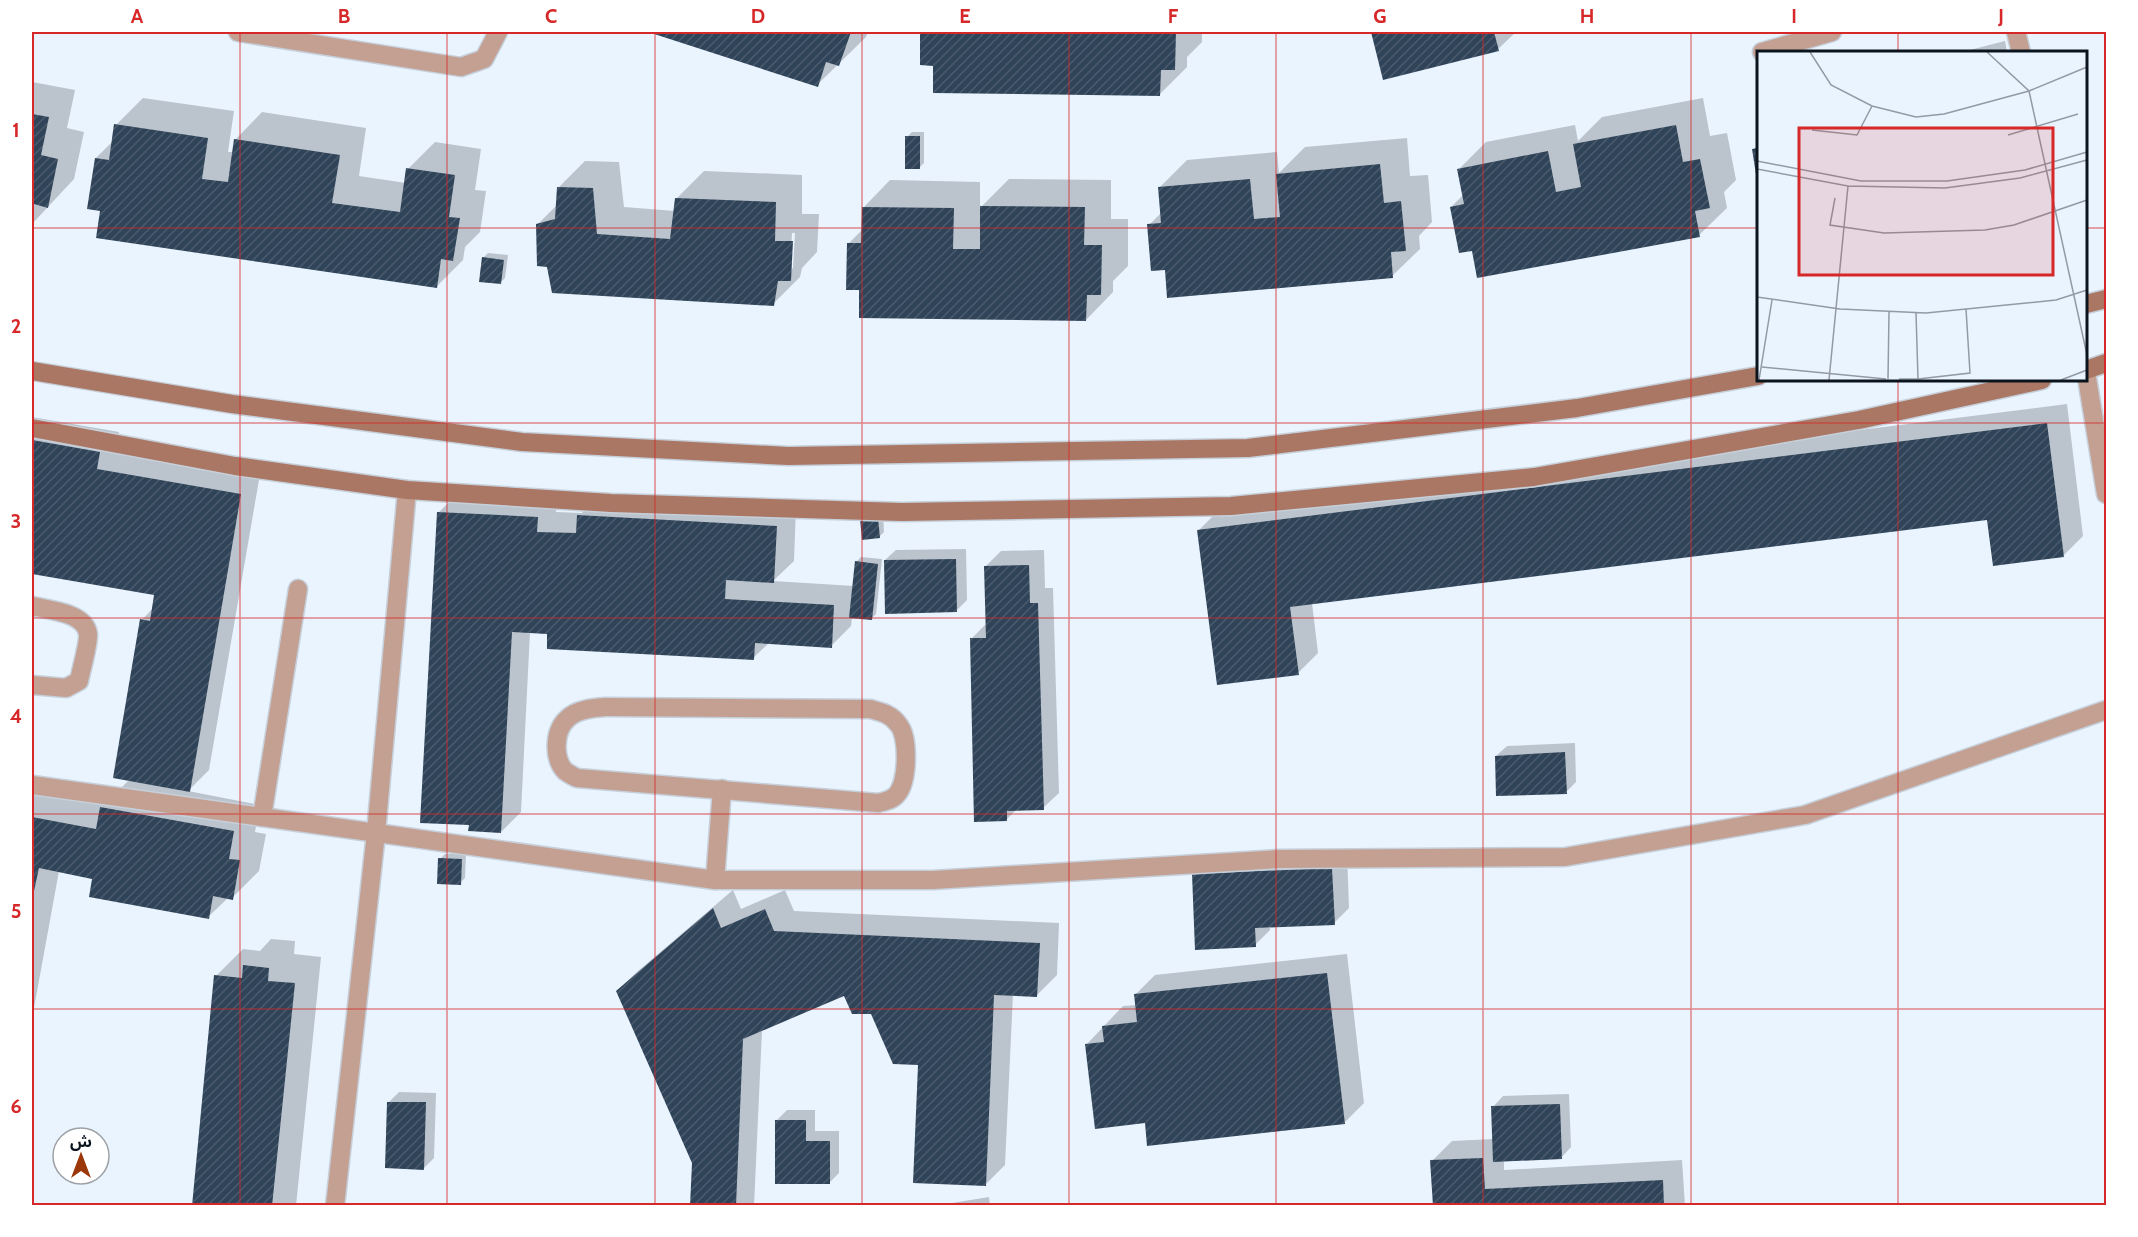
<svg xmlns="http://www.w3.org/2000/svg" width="2138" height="1237" font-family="Cabin,'Noto Sans Arabic',sans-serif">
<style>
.shadow{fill:#0003;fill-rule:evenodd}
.building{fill:url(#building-hatch)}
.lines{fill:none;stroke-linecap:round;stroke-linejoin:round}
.lane-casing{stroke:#c6d0db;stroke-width:21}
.street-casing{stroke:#c6d0db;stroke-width:21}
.secondary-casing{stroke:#c6d0db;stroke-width:21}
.lane{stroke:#c4a093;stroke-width:18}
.street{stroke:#c4a093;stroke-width:18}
.secondary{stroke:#ab7765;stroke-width:18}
.grid{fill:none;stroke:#d62828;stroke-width:1.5;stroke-opacity:0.55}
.inset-road{fill:none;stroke:#919aa5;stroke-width:1.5}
.view{fill:#d62828;fill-opacity:0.15;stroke:#d62828;stroke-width:3}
.inset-edge{fill:none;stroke:#0b141d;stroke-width:3}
.neatline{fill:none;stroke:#d62828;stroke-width:2}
.grid-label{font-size:20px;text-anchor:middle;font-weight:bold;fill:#d62828}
</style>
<defs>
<pattern id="building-hatch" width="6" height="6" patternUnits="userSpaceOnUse" patternTransform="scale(1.5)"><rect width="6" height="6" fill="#304459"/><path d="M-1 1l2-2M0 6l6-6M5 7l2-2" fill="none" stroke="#4b5b6d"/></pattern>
</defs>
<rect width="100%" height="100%" fill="#eaf4ff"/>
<!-- shadow -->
<g class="shadow">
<polygon points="652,32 868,32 866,37 817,85"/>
<polygon points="922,32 1202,32 1202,42 1187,57 1187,67 1160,94 921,64"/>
<polygon points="1372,32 1516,32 1498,49 1384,79"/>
<polygon points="2005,41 2007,52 1962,52"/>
<polygon points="32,82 75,90 67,128 84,132 74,179 32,224"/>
<polygon points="143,98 234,111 228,152 233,152 235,140 262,112 366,128 359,176 406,183 408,169 435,142 481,149 475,190 486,191 480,232 465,247 463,260 436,287 102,209 96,158 113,141 116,125"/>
<polygon points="1703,98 1710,136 1727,133 1736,180 1724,192 1727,208 1699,235 1473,249 1451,207 1463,195 1459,169 1486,142 1575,125 1578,141 1602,117"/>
<polygon points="912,132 924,132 924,163 919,168 907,137"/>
<polygon points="1407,138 1410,176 1428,175 1432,222 1419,236 1420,249 1392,276 1166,268 1149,225 1162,212 1160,187 1187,160 1277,152 1279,173 1305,147"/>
<polygon points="1758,145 1758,178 1753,150"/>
<path d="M585 161 619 162 624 207 675 211 677 198 704 171 802 175V214H819L817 252 802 268 800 277 773 304 538 224 557 205 558 188ZM792 233H795L793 268 790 271Z"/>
<polygon points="1009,179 1111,180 1111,219 1128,219 1128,266 1113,281 1113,292 1086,320 861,289 848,244 863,229 863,208 890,180 980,182 980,208"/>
<polygon points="488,253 508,255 505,278 501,282 483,258"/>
<polygon points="2067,404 2083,536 2063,556 1988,518 1312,603 1318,653 1298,673 1199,530 1219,510"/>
<polygon points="32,417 119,432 116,450 260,474 209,770 188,791 260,805 255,832 266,834 259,871 232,898 228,898 208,917 94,878 59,871 32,1019 32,785 109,800 129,780 142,620 153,608 156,594 32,573"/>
<polygon points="458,493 557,498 556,512 582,513 599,496 796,506 794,561 773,581 854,586 856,562 861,557 882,559 876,614 871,619 852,617 851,626 831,646 769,643 753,658 530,632 521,812 501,832 438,513"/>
<polygon points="883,514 884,532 879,537 863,538"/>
<polygon points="966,549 967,600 957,610 885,560 896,550"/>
<polygon points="1044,550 1045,588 1053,588 1059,793 1043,808 1017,809 1007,819 971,639 987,623 985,567 1001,551"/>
<polygon points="1575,743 1576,782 1566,792 1496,756 1507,746"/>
<polygon points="1347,853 1349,908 1334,923 1270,926 1270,930 1255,945 1193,875 1209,859"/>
<polygon points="445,854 466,854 465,878 460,883 440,859"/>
<polygon points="733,890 741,909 785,890 794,911 1059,923 1057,975 1037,995 1013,994 1005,1165 985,1185 920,1064 872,1013 844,994 762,1030 754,1206 691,1206 693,1163 617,991 638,971"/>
<polygon points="271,939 295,941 294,954 321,957 296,1206 194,1206 216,976 243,949 260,951"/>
<polygon points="1347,954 1364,1103 1344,1123 1146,1122 1087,1044 1123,1006 1137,1005 1135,995 1155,975"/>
<polygon points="399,1092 436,1093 434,1158 424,1168 389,1102"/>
<polygon points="1569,1094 1571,1147 1561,1158 1504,1160 1504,1170 1682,1160 1685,1206 1434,1206 1432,1161 1452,1141 1494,1139 1493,1107 1503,1096"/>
<polygon points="787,1110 815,1110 815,1131 839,1131 839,1173 829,1183 776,1121"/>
<polygon points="989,1197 990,1206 944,1206 946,1204"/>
</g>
<!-- building -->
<g class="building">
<polygon points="648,32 851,32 839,66 826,62 818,87"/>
<polygon points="920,32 1176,32 1175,70 1161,70 1160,96 933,93 933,66 920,65"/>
<polygon points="1371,32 1494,32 1499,51 1383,80"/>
<polygon points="32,114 49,117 41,155 58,159 48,208 34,204 32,210"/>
<polygon points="114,124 208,138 202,179 228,182 234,139 340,155 332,203 400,212 406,168 455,175 449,217 460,218 453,261 441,259 437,288 96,238 100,211 87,209 95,158 109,160"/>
<polygon points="1676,125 1683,162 1700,159 1710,208 1695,211 1700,237 1477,278 1472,251 1459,253 1450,207 1464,204 1457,169 1548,151 1556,192 1581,187 1573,144"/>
<rect x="905" y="136" width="15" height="33"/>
<polygon points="1758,148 1758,180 1757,181 1752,149"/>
<polygon points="1380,164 1384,203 1401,201 1406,251 1391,252 1393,278 1167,298 1165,270 1151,271 1147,224 1161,223 1158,187 1250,179 1254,219 1280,217 1276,174"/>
<polygon points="557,187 593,188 597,234 670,239 675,198 776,202 775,241 793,241 791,281 778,281 774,306 552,293 547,267 537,266 536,224 555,219"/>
<polygon points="980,206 1085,207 1084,245 1102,245 1101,295 1087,295 1086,321 859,318 859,290 846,290 847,243 861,243 862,207 954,208 953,249 980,249"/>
<polygon points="482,257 504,260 501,284 479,282"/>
<polygon points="2047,423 2064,557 1993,566 1987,520 1290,607 1299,675 1217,685 1197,530"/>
<polygon points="32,440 100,452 97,469 241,494 190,792 113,778 140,619 150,621 154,595 32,574"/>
<polygon points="437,512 538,517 537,532 576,533 577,515 777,526 774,583 726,580 725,599 834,605 832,648 755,643 754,660 547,649 547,634 512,632 501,833 468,831 469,825 420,823"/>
<polygon points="878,518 880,538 862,540 860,519"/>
<polygon points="956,559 957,612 885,614 884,560"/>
<polygon points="855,561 878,564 872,620 849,618"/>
<polygon points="1029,565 1030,603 1038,603 1044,810 1007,811 1007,821 974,822 970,638 986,638 984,566"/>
<polygon points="1565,752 1567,794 1496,796 1495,756"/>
<polygon points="100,807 234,831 229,859 240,860 233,900 213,896 209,919 89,897 92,879 39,868 32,900 32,817 96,829"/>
<polygon points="438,858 462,859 461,885 437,884"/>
<polygon points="1332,868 1335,925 1255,928 1256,947 1195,950 1192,874"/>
<polygon points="713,908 721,928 765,909 774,931 1040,943 1037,997 994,995 986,1186 913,1183 918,1065 893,1064 871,1014 852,1014 844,996 743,1039 736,1206 690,1206 692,1163 616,991"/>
<polygon points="243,965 269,968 268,981 295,983 272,1206 192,1206 214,975 242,978"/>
<polygon points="1327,973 1345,1124 1147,1146 1145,1123 1095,1129 1085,1044 1104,1042 1102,1026 1137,1022 1134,994"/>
<polygon points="387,1102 426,1102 424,1170 385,1168"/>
<polygon points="1560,1104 1562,1159 1493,1162 1491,1106"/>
<polygon points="775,1120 806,1120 806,1141 830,1141 830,1184 775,1184"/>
<polygon points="1483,1158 1485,1189 1663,1180 1664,1206 1433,1206 1430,1160"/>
</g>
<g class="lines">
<defs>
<g id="lane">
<path d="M32 606C48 610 85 612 88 634 89 643 81 670 79 681L66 688 32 685"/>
<path d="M607 707 870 709C881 712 891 714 898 724 909 736 908 779 898 793 893 800 886 801 878 803L577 778C573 776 569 774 565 771 553 758 554 731 567 719 577 709 594 708 607 707Z"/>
<polyline points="32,785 262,817"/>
<polyline points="715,880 722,789"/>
</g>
<g id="street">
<polyline points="238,32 461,67 484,59 498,32"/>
<polyline points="2016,32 2021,52"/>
<polyline points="1762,52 1832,32"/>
<polyline points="2086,372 2106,494"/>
<polyline points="298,589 262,817 715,880 933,880 1279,859 1565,857 1805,815 2106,710"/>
<polyline points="335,1206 376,833 407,490"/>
</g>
<g id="secondary">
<polyline points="2086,304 2106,299"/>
<polyline points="2086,370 2106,363"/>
<polyline points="32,371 232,404 522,442 788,456 1248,448 1577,408 1758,376"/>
<polyline points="32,428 235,466 407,490 611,503 902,512 1231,506 1534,477 1859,420 2042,380"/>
</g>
</defs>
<!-- lane casing -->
<use href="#lane" class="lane-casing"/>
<!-- street casing -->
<use href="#street" class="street-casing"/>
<!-- secondary casing -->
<use href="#secondary" class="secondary-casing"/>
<!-- lane -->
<use href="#lane" class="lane"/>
<!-- street -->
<use href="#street" class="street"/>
<!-- secondary -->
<use href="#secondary" class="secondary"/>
</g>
<!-- grid -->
<path class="grid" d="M240 32V1206M447 32V1206M655 32V1206M862 32V1206M1069 32V1206M1276 32V1206M1483 32V1206M1691 32V1206M1898 32V52M32 228H1758M2086 228H2106M1898 380V1206M32 423H2106M32 618H2106M32 814H2106M32 1009H2106"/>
<!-- overview -->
<g transform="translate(1757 51)">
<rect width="330" height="330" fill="#eaf4ff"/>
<path class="inset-road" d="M53 1 74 34 115 55 159 66 187 63 272 40 330 16M230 1 272 40 330 304M55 79 100 84 115 55M251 84 321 63M0 110 104 130H190L268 119 330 101M0 118 91 135 188 137 263 127 330 109M78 147 73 174 127 182 228 179 257 174 330 149M0 246 83 258 169 262 299 249 330 239M5 316 129 328M131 328 132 261M142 328H161L159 262M161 328 213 322 209 258M2 329 15 249M72 329 91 135M304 329 330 319"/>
<path class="view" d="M42 77H296V224H42Z"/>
<rect width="330" height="330" class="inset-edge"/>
</g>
<!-- border -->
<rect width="2138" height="1237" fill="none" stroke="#ffffff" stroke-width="66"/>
<!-- north arrow -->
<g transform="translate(81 1156)"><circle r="28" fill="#ffffff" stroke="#9da1a5" stroke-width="1.5"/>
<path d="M0-4.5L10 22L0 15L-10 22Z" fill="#9c3709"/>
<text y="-9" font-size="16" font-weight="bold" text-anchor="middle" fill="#0b141d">ش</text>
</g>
<rect x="33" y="33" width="2072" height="1171" class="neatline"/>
<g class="grid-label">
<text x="137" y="23">A</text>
<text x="344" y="23">B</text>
<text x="551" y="23">C</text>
<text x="758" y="23">D</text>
<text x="965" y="23">E</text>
<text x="1173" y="23">F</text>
<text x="1380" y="23">G</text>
<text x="1587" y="23">H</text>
<text x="1794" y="23">I</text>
<text x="2001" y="23">J</text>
<text x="16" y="137">1</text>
<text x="16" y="333">2</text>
<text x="16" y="528">3</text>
<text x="16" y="723">4</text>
<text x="16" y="918">5</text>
<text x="16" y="1113">6</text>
</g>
</svg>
